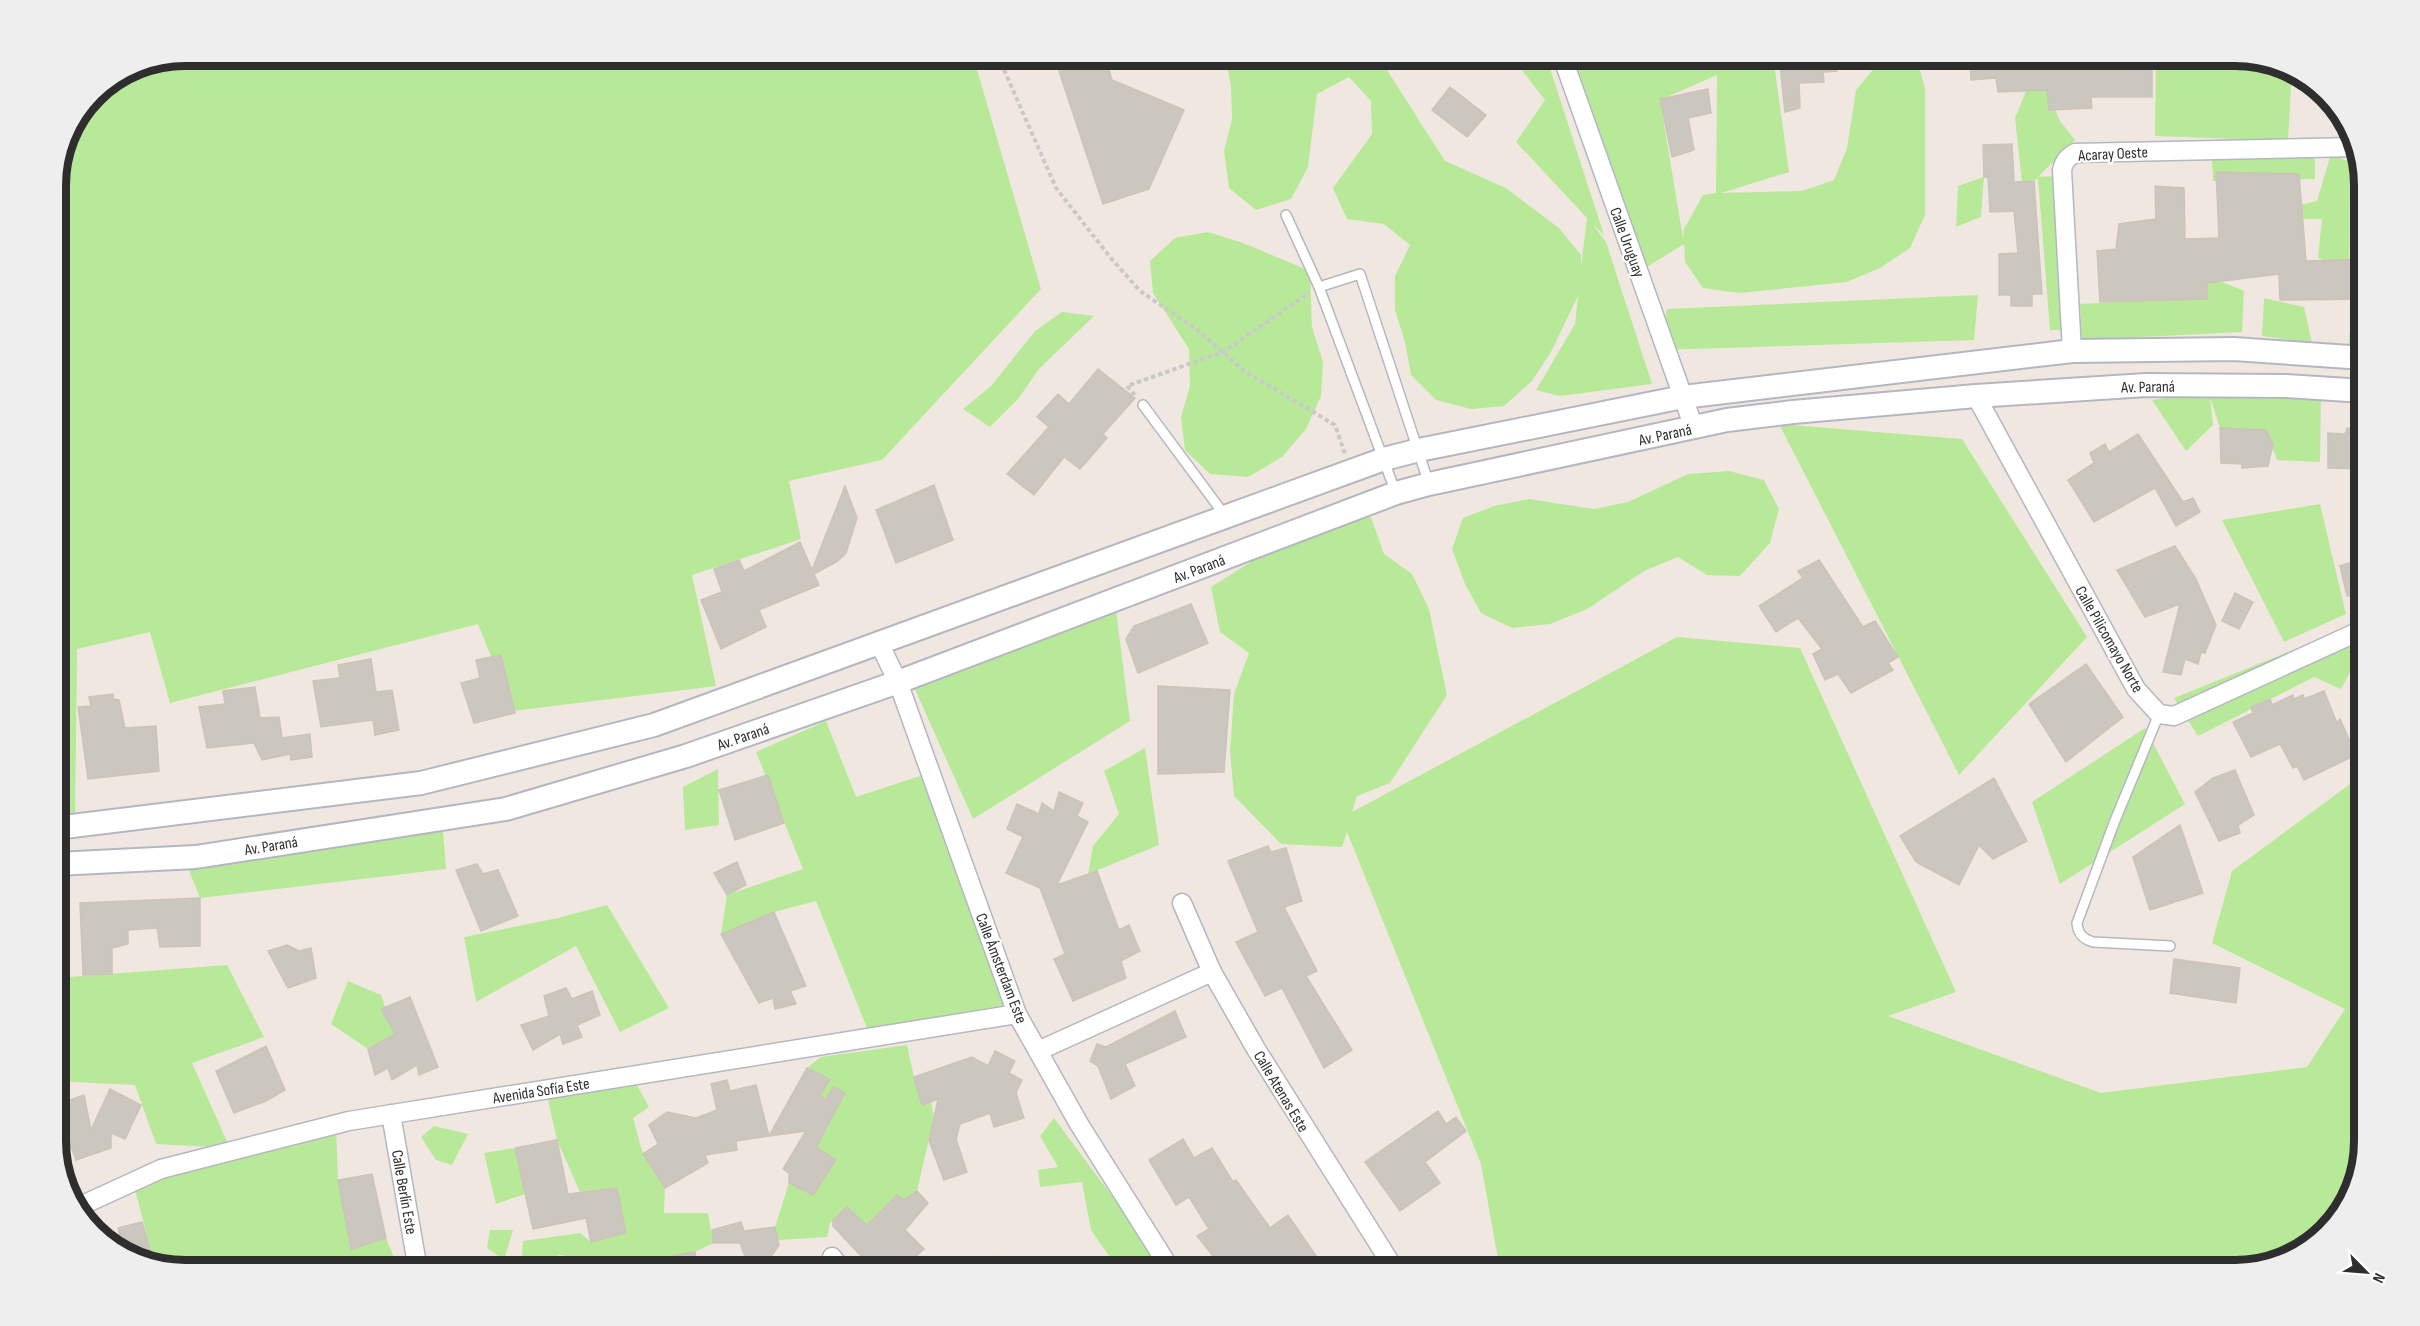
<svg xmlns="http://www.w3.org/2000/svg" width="2420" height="1326" font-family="'Sofia Sans Condensed',sans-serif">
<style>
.green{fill:#b8e999;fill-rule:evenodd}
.building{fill:#cbc6be;stroke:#ccc4b9;stroke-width:1.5}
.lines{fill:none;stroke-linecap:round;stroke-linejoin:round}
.service-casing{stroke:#b4b7c2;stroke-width:12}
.minor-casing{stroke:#b4b7c2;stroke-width:21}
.tertiary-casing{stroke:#b4b7c2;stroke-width:26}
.path{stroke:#c9c9c9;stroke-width:4;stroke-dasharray:4.5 3;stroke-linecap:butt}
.service{stroke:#fff;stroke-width:9}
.minor{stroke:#fff;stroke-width:18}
.tertiary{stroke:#fff;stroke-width:22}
.labels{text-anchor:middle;stroke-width:4.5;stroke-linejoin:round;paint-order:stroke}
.street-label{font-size:16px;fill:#2e2e2e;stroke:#fff}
.rim{fill:none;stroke:#2e2e2e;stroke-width:8}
</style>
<rect width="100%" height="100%" fill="#f0e8e0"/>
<!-- green -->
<g class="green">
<polygon points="185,56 973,56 1041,289 882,460 789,481 801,539 692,575 716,686 513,711 478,624 170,703 150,632 77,649 75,827 56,826 56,177 66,135 94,93 136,65"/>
<polygon points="1225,56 1378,56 1445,161 1506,188 1531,207 1559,228 1581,255 1581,267 1587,218 1516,142 1545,100 1511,56 1546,56 1604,235 1593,225 1606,242 1652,384 1560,396 1536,390 1575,324 1578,296 1551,352 1532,381 1504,406 1471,409 1436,400 1411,375 1405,342 1395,310 1395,276 1410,245 1384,224 1347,219 1333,188 1372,134 1371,101 1349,77 1317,94 1308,167 1291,199 1256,210 1229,188 1224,151 1232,119 1231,86"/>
<path d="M1564 56H1773L1789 172 1721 193 1802 191 1834 180 1847 148 1856 90 1884 56H1916L1925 88V215L1910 248 1880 268 1847 282 1740 293 1703 288 1685 262 1684 244 1637 273ZM1717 75 1716 193 1703 195 1684 229 1683 238 1660 100Z"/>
<polygon points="2156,56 2235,56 2292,69 2288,141 2155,136"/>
<polygon points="2026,91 2047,91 2060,121 2075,140 2038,177 2056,176 2066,330 2050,330 2038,179 2022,182 2015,118"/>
<polygon points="2331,154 2350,162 2349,282 2330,262 2318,258 2322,219 2298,219 2297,206 2317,201"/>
<polygon points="2212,156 2315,158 2315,179 2213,181"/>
<polygon points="1984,177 1981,217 1956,227 1958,186"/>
<polygon points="1208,232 1243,243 1310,271 1312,327 1323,362 1321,396 1306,429 1282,457 1248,477 1210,474 1185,450 1181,417 1190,386 1189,349 1153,293 1150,261 1175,238"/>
<polygon points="2220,281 2244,291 2242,332 2082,340 2080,304 2152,300 2207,282"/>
<polygon points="1978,295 1974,340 1659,350 1667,309"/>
<polygon points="2264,298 2304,307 2312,343 2262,336"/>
<polygon points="2353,306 2364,306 2364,346 2348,346"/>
<polygon points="1062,312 1094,316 1039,369 1018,399 990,427 963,409 991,386 1035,331"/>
<polygon points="2209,392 2321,395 2320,462 2277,460 2266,430 2220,428 2210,397 2213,425 2186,451 2152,400"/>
<polygon points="1779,424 1962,439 2087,637 1959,775"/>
<polygon points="1729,471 1764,480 1779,509 1770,543 1740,576 1707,575 1678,557 1644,571 1587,609 1550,624 1512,628 1481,613 1465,584 1452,549 1463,518 1494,506 1529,499 1594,509 1628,502 1688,474"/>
<polygon points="2320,504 2346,614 2284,642 2222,520"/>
<polygon points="1368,509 1384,554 1412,574 1429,609 1447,695 1390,783 1357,796 1352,812 1677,637 1800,648 1956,992 1888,1016 2101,1093 2307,1067 2345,1009 2212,943 2232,871 2350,784 2364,781 2364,1141 2351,1198 2306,1249 2235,1270 1500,1270 1481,1164 1347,832 1342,847 1281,844 1234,796 1230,751 1234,694 1249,653 1220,632 1211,587 1288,539"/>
<polygon points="1116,610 1130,721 973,819 914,687"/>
<polygon points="2360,623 2360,654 2341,689 2314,677 2198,736 2174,698"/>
<polygon points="826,721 856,797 929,773 1006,1015 867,1028 816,901 774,912 721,934 727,895 803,869 756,752"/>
<polygon points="2145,728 2185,804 2060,884 2032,802"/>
<polygon points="1145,748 1159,845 1088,874 1093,846 1119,814 1104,771"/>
<polygon points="718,769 719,825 685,830 683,787"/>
<polygon points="443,831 446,869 200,898 184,858"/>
<polygon points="607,905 669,1008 620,1032 576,946 476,1002 464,937 558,918"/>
<polygon points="227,965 264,1037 192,1063 230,1148 156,1144 135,1085 56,1081 56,978"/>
<polygon points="348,981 381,995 395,1034 368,1049 331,1024"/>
<polygon points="907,1045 914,1077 931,1101 934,1117 917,1191 904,1200 897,1195 867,1225 847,1208 830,1223 827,1237 778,1240 775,1227 789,1183 813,1194 836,1161 816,1147 839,1104 820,1096 830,1078 807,1068 821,1057"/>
<polygon points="632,1076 649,1107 633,1118 643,1154 665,1188 664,1213 708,1213 713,1243 695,1252 657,1259 628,1270 591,1270 588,1259 560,1255 521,1267 523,1241 580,1233 591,1242 626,1233 617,1188 580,1192 557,1140 546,1091"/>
<polygon points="1054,1118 1126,1215 1163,1270 1110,1270 1110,1257 1091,1230 1082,1182 1040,1187 1038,1170 1058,1167 1040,1136"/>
<polygon points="336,1126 338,1180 351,1248 386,1238 399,1270 185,1270 154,1263 133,1182"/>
<polygon points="434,1126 468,1134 452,1165 436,1160 421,1137"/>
<polygon points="515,1148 525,1194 496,1204 484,1153"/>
<polygon points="490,1230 513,1230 504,1260 487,1248"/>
<polygon points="995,1255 1005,1270 979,1270 977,1265"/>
</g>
<!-- building -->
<g class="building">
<polygon points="1054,56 1105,56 1112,80 1184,110 1149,189 1103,204"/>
<polygon points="1779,56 1835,56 1837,71 1823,72 1824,82 1799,83 1800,108 1785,112"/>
<polygon points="1970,56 2152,56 2152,97 2091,97 2092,108 2049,110 2047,90 1998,92 1996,78 1971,80"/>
<polygon points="1450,87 1486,115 1467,137 1432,110"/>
<polygon points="1708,89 1711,113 1688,118 1694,150 1672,157 1660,99"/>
<polygon points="2012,144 2014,182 2034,181 2042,294 2032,294 2032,306 2011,306 2011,295 1999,295 1999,254 2018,253 2014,211 1990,212 1988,177 1984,177 1983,145"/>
<polygon points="2216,172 2299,174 2306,261 2364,259 2364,299 2280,300 2279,274 2207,283 2207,299 2100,302 2097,251 2116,249 2119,224 2156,219 2155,186 2184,188 2185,239 2219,238"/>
<polygon points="1098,369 1135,398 1103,434 1107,438 1080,469 1064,457 1034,495 1007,474 1049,427 1037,417 1058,394 1069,404"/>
<polygon points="2220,428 2266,430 2273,444 2268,466 2242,468 2242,464 2221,463"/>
<polygon points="2347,428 2361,431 2361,435 2364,435 2364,469 2328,468 2328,433 2345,434"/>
<polygon points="2138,434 2183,502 2193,498 2200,512 2176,526 2155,488 2094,522 2068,480 2094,463 2090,453 2105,444 2109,452"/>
<polygon points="934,485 953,540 896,563 876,510"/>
<polygon points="845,486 857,518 846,553 838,561 814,574 819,585 759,610 766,627 721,649 701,600 722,592 714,569 739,560 744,571 800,542 812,570"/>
<polygon points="2175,546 2196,579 2216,625 2205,653 2201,652 2198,664 2185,659 2181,675 2163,672 2180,604 2145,617 2117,570"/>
<polygon points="2364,558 2364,595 2347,596 2340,566"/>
<polygon points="1819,560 1863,627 1875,621 1898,657 1888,663 1893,670 1851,693 1838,674 1825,680 1813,654 1822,649 1798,618 1776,632 1759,606 1803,578 1798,571"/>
<polygon points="2235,593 2253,602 2239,629 2222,621"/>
<polygon points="1191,604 1208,643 1138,673 1126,639 1134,626"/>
<polygon points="501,655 515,713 474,723 461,683 480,678 476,660"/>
<polygon points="371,659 376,692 392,690 399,730 375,735 373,720 321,727 313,681 340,678 338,665"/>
<polygon points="2086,664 2123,717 2066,762 2029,704"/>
<polygon points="1158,686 1230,690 1224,772 1158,774"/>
<polygon points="255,687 260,718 279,717 282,738 310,734 312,757 291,760 290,754 262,760 254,743 207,748 199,707 225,704 223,691"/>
<polygon points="2324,691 2337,723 2340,719 2356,755 2304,780 2297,766 2293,768 2280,744 2251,757 2233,722 2253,713 2251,707 2270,699 2272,705 2293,695 2294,699 2303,695 2304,699"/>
<polygon points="113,694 113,699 119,700 125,728 156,726 159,771 88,779 78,707 91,706 89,697"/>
<polygon points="2235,770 2254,815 2238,825 2240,833 2219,841 2195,792 2213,778"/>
<polygon points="768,775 784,823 735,840 719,790"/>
<polygon points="1994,778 2027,841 1993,859 1979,845 1959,885 1916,862 1900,836"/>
<polygon points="1059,792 1083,803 1077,816 1088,822 1057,885 1097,871 1119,930 1129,925 1140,951 1121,961 1126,978 1073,1001 1054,959 1065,954 1040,888 1006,873 1023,837 1007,829 1017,804 1039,814 1042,803 1054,811"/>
<polygon points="2180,825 2203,893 2150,910 2133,857"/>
<polygon points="1268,846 1271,852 1286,848 1302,901 1284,907 1317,971 1306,976 1352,1050 1324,1068 1282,988 1265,996 1236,942 1258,932 1228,861"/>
<polygon points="737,862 746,885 727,895 714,873"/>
<polygon points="477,864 483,874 498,870 518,916 481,931 456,870"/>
<polygon points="200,898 200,946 160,947 157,928 128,930 128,944 112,948 112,974 83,975 80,903"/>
<polygon points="774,912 806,986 790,991 796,1004 775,1009 773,998 759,1003 721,934"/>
<polygon points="287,945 299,951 311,948 316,978 288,988 268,951"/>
<polygon points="2174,959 2240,968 2236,1003 2170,993"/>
<polygon points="566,988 572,999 592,991 600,1015 577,1025 582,1037 563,1044 560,1034 533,1050 521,1025 549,1016 544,996"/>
<polygon points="410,997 438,1067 419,1075 417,1065 392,1080 388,1068 375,1075 368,1049 395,1034 381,1009"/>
<polygon points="1175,1011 1186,1037 1125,1064 1135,1086 1111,1099 1098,1066 1090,1061 1097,1044 1106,1047"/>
<polygon points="266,1046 285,1090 266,1101 234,1113 216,1071"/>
<polygon points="995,1051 1015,1061 1009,1073 1022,1080 1016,1093 1024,1118 994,1127 990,1113 960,1124 956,1139 967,1172 944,1180 929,1141 938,1099 922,1105 914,1077 972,1057 988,1066"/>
<polygon points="807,1068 830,1079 820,1096 826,1099 834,1087 845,1093 816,1147 836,1160 813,1195 789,1183 789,1173 783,1169 806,1131 769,1136"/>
<polygon points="727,1080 730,1091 756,1085 769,1136 736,1141 737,1150 705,1155 708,1163 665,1188 643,1154 658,1144 649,1125 667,1112 696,1118 717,1110 711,1084"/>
<polygon points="110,1089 141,1105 125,1139 111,1133 111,1148 76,1160 56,1105 84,1095 91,1130"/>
<polygon points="1438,1111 1446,1124 1456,1117 1466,1131 1425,1162 1440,1183 1400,1211 1365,1162"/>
<polygon points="1183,1139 1194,1158 1212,1148 1233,1182 1236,1180 1270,1228 1288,1215 1316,1256 1294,1270 1224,1270 1197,1236 1209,1229 1189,1197 1176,1205 1149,1160"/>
<polygon points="557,1140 568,1194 617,1188 626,1233 591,1242 586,1218 533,1229 515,1148"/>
<polygon points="372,1174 386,1238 351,1249 338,1180"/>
<polygon points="917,1191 928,1203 905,1230 924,1249 901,1270 874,1270 833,1226 833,1220 847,1207 867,1225 897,1195 904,1200"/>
<polygon points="142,1222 154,1263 128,1257 116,1247 122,1244 118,1228"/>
<polygon points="741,1222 744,1231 775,1227 779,1245 762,1270 750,1270 740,1243 713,1243 712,1230"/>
<polygon points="695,1252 697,1270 639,1270 638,1262"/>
</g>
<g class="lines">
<defs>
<g id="service">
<polyline points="1286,215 1319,287 1396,493"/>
<polyline points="1319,287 1360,274 1429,484"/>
<polyline points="1143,405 1226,517"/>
<path d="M2159 714 2114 823 2077 923C2078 934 2083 939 2093 942L2170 946"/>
</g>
<g id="minor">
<polyline points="1562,56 1694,428"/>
<path d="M2072 351 2062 170C2064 161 2067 158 2075 153L2354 147"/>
<polyline points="1976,396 2136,689 2159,714 2174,716 2364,629"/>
<polyline points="879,643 898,682 1017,1014 1079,1124 1171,1270"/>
<polyline points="1182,903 1212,972 1256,1049 1395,1270"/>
<polyline points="1038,1051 1212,972"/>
<polyline points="391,1114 418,1270"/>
<polyline points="76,1208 161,1169 349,1121 1017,1014"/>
<polyline points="832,1257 842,1270"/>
</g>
<g id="tertiary">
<polyline points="56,828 421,783 654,725 1384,459 1419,450 1683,397 2072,351 2234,349 2364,358"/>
<polyline points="56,864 196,857 506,809 686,756 898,682 1396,493 1429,484 1727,420 1793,412 1976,396 2146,385 2286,386 2364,391"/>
</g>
</defs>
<!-- service casing -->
<use href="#service" class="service-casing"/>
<!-- minor casing -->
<use href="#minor" class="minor-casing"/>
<!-- tertiary casing -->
<use href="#tertiary" class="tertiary-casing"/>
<!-- path -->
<g class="path">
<polyline points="998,56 1056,188 1110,257 1140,291 1199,331 1244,371 1335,425 1345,454"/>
<polyline points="1135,395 1127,386 1223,352 1309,293"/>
</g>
<!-- service -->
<use href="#service" class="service"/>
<!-- minor -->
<use href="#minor" class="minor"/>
<!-- tertiary -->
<use href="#tertiary" class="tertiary"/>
</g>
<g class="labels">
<!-- street labels -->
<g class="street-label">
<text transform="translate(2113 153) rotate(-3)" y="6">Acaray Oeste</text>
<text transform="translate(1628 242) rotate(70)" y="6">Calle Uruguay</text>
<text transform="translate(2148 386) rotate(-1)" y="6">Av. Paraná</text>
<text transform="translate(1665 434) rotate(-12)" y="6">Av. Paraná</text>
<text transform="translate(1199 568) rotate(-21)" y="6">Av. Paraná</text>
<text transform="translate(2110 639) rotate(60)" y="6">Calle Pilicomayo Norte</text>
<text transform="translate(743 736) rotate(-19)" y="6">Av. Paraná</text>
<text transform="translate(271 845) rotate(-9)" y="6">Av. Paraná</text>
<text transform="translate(1002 968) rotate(69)" y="6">Calle Ámsterdam Este</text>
<text transform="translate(541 1090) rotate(-9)" y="6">Avenida Sofía Este</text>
<text transform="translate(1282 1091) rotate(59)" y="6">Calle Atenas Este</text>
<text transform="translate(405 1192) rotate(80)" y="6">Calle Berlín Este</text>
</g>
</g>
<!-- crop -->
<path d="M0 0H2420V1326H0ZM185 66H2235A119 119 0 0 1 2354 185V1141A119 119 0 0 1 2235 1260H185A119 119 0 0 1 66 1141V185A119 119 0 0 1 185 66Z" fill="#eee" fill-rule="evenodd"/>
<path class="rim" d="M185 66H2235A119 119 0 0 1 2354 185V1141A119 119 0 0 1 2235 1260H185A119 119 0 0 1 66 1141V185A119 119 0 0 1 185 66Z"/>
<!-- north arrow -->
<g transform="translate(2366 1272) rotate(115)" stroke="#ffffff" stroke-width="4.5" paint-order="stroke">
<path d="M0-4.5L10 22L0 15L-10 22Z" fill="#2e2e2e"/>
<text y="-9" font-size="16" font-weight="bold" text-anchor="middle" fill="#2e2e2e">N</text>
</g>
</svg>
